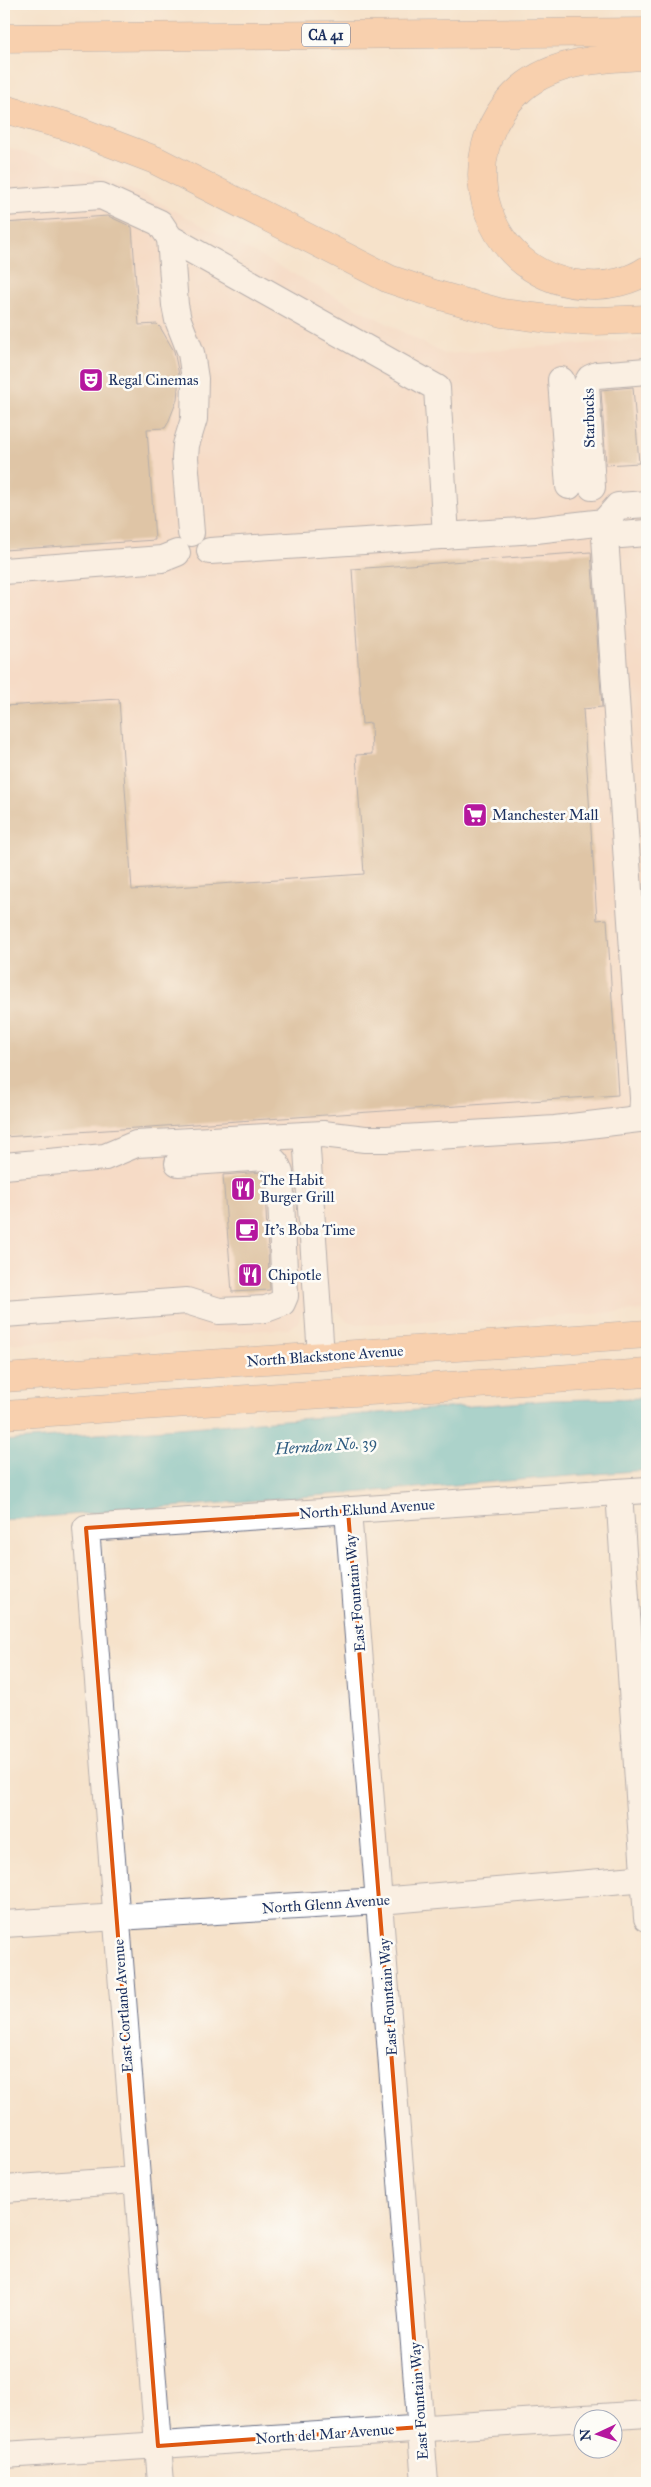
<svg xmlns="http://www.w3.org/2000/svg" width="651" height="2487" font-family="'IM FELL Great Primer',serif">
<style>
.built{fill:#f5d3c1}
.water{fill:#52bfcb;stroke:#367794}
.building{fill:#c3a37a}
.lines{fill:none;stroke-linecap:round;stroke-linejoin:round}
.minor-casing{stroke:#686e84;stroke-width:28}
.major-casing{stroke:#686e84;stroke-width:29}
.highway-casing{stroke:#686e84;stroke-width:29}
.minor{stroke:#fff;stroke-width:26}
.major{stroke:#fabb8c;stroke-width:28}
.highway{stroke:#fabb8c;stroke-width:28}
.marked{fill:none;stroke:#de5710;stroke-width:4;stroke-linejoin:round}
.labels{text-anchor:middle;stroke-width:5;stroke-linejoin:round;paint-order:stroke}
.shield{fill:#fdfcf7;stroke:#5f6c8c;stroke-width:1}
.shield-label{font-size:14px;font-weight:bold;fill:#1b2f5e}
.poi-label{font-size:15px;fill:#1b2f5e;stroke:#fdfcf7;text-anchor:start}
.street-label{font-size:15px;fill:#1b2f5e;stroke:#fdfcf7}
.water-label{font-size:16px;font-style:italic;fill:#2c5a7f;stroke:#fdfcf7}
</style>
<rect width="100%" height="100%" fill="#fdfcf7"/>
<filter id="ink" filterUnits="userSpaceOnUse"><feTurbulence type="fractalNoise" baseFrequency=".02" numOctaves="2"/><feDisplacementMap in="SourceGraphic" scale="10" xChannelSelector="R" yChannelSelector="G"/><feConvolveMatrix kernelMatrix="1 2 1 2 8 2 1 2 1" color-interpolation-filters="sRGB"/></filter>
<filter id="wash" filterUnits="userSpaceOnUse"><feTurbulence type="fractalNoise" baseFrequency=".0096" numOctaves="4" result="noise"/><feDisplacementMap in="SourceGraphic" scale="20" xChannelSelector="R" yChannelSelector="G"/><feGaussianBlur stdDeviation="1.12" result="paint"/><feColorMatrix in="noise" values="0 0 0 0 0 0 0 0 0 0 0 0 0 0 0 0 0 1.4 0 .05"/><feComposite in="paint" operator="in"/></filter>
<g filter="url(#wash)">
<rect width="100%" height="100%" fill="#f6e2ca"/>
<!-- built -->
<polygon class="built" points="4,146 105,178 147,196 444,354 647,339 647,1310 489,1322 454,1319 360,1325 347,1321 337,1311 302,1312 298,1323 288,1329 4,1344"/>
<!-- water -->
<polygon class="water" points="647,1398 647,1470 4,1520 4,1441 552,1400"/>
<g id="blocks">
<!-- building -->
<g class="building">
<polygon points="108,216 132,227 139,325 157,324 160,327 174,351 179,375 177,400 168,423 165,428 147,429 155,540 4,550 4,223"/>
<polygon points="633,387 639,463 606,465 601,390"/>
<polygon points="591,552 602,707 583,709 597,920 607,919 618,1095 4,1137 4,706 119,699 132,890 364,874 356,755 372,754 371,723 362,724 352,569"/>
<polygon points="264,1172 270,1290 232,1292 223,1175"/>
</g>
</g>
</g>
<g filter="url(#ink)">
<use href="#blocks" fill-opacity="0" stroke="#686e84" stroke-width="1"/>
<g class="lines">
<defs>
<g id="minor">
<polyline points="4,203 101,196 160,223 170,238 437,388 446,536"/>
<polyline points="170,238 175,305 178,320 191,353 195,379 194,419 186,445 185,458 191,533"/>
<polyline points="561,380 569,486"/>
<polyline points="592,487 586,385 590,378 597,375 647,371"/>
<polyline points="604,522 643,1098 642,1119"/>
<polyline points="604,522 621,535 647,533"/>
<polyline points="210,551 536,530 604,522 618,506 647,504"/>
<polyline points="4,571 162,559 177,553"/>
<polyline points="306,1135 321,1356"/>
<polyline points="4,1166 105,1157 136,1144 323,1134 365,1139 387,1139 555,1129 647,1118"/>
<path d="M4 1314 187 1301 219 1311 266 1309 282 1303 285 1296 280 1173C277 1164 275 1159 265 1157L178 1163"/>
<polyline points="619,1492 647,1918"/>
<polyline points="348,1511 425,2483"/>
<polyline points="4,1924 380,1901 647,1878"/>
<polyline points="4,2189 136,2180"/>
<polyline points="4,2455 647,2414"/>
<polyline points="161,2483 86,1528 647,1490"/>
</g>
<g id="major">
<polyline points="4,1378 647,1334"/>
<polyline points="4,1415 647,1373"/>
</g>
<g id="highway">
<polyline points="4,38 647,32"/>
<path d="M647 56C606 58 554 60 521 89 445 156 487 283 590 285 609 286 631 281 647 270"/>
<polyline points="4,109 66,126 155,160 389,279 434,294 502,313 549,319 596,321 647,319"/>
</g>
</defs>
<!-- minor casing -->
<use href="#minor" class="minor-casing"/>
<!-- major casing -->
<use href="#major" class="major-casing"/>
<!-- highway casing -->
<use href="#highway" class="highway-casing"/>
<!-- minor -->
<use href="#minor" class="minor"/>
<!-- major -->
<use href="#major" class="major"/>
<!-- highway -->
<use href="#highway" class="highway"/>
</g>
</g>
<!-- marked area -->
<path d="M0 0H651V2487H0ZM348 1511 421 2427 158 2446 86 1528Z" fill="#f6e2ca" fill-opacity=".55" fill-rule="evenodd"/>
<path class="marked" d="M348 1511 421 2427 158 2446 86 1528Z"/>
<!-- icons -->
<defs>
<symbol id="theatre-square" viewBox="-11 -11 22 22"><rect x="-9" y="-9" width="18" height="18" rx="4" fill="#b5179e" stroke="#fdfcf7"/><path d="M-5-5.5Q0-4 5-5.5V0Q5 5 0 6Q-5 5-5 0ZM-3.3-2.5H-1v1.5H-3.3ZM1-2.5H3.3v1.5H1ZM-2.8 1Q0 5.5 2.8 1Z" fill="#fff"/></symbol>
<symbol id="supermarket-square" viewBox="-11 -11 22 22"><rect x="-9" y="-9" width="18" height="18" rx="4" fill="#b5179e" stroke="#fdfcf7"/><path d="M-6-5.5h2.5l.6 2H6L4.5 2H-2.5L-4.4-4H-6ZM-1.5 3.2a1.3 1.3 0 1 0 .1 0ZM3 3.2a1.3 1.3 0 1 0 .1 0Z" fill="#fff"/></symbol>
<symbol id="restaurant-square" viewBox="-11 -11 22 22"><rect x="-9" y="-9" width="18" height="18" rx="4" fill="#b5179e" stroke="#fdfcf7"/><path d="M-5-6h1v4h1v-4h1v4h1v-4h1v5L-1.5 .5V6h-2V.5L-5-1ZM5-6V6H3V1.5H1.5Q1.5-4 5-6Z" fill="#fff"/></symbol>
<symbol id="cafe-square" viewBox="-11 -11 22 22"><rect x="-9" y="-9" width="18" height="18" rx="4" fill="#b5179e" stroke="#fdfcf7"/><path d="M-5.5-4.5H6V0H3Q3 3.5 0 3.5H-2.5Q-5.5 3.5-5.5 0ZM3-3.2v2h1.7v-2ZM-6 4.5H4V6H-6Z" fill="#fff"/></symbol>
</defs>
<g fill-rule="evenodd">
<use href="#theatre-square" x="77" y="366" width="28" height="28"/>
<use href="#supermarket-square" x="461" y="801" width="28" height="28"/>
<use href="#restaurant-square" x="229" y="1175" width="28" height="28"/>
<use href="#cafe-square" x="233" y="1216" width="28" height="28"/>
<use href="#restaurant-square" x="236" y="1261" width="28" height="28"/>
</g>
<g class="labels">
<!-- shield labels -->
<rect class="shield" x="302" y="23.5" width="48" height="23" rx="4"/>
<g class="shield-label">
<text x="326" y="40">CA 41</text>
</g>
<!-- poi labels -->
<g class="poi-label">
<text x="108" y="385">Regal Cinemas</text>
<text x="492" y="820">Manchester Mall</text>
<text x="260" y="1185">The Habit<tspan x="260" dy="17">Burger Grill</tspan></text>
<text x="264" y="1235">It's Boba Time</text>
<text x="268" y="1280">Chipotle</text>
</g>
<!-- street labels -->
<g class="street-label">
<text transform="translate(589 418) rotate(-91)" y="5">Starbucks</text>
<text transform="translate(325 1356) rotate(-4)" y="5">North Blackstone Avenue</text>
<text transform="translate(367 1509) rotate(-4)" y="5">North Eklund Avenue</text>
<text transform="translate(355 1593) rotate(-95)" y="5">East Fountain Way</text>
<text transform="translate(326 1904) rotate(-4)" y="5">North Glenn Avenue</text>
<text transform="translate(388 1997) rotate(-94)" y="5">East Fountain Way</text>
<text transform="translate(123 2006) rotate(-94)" y="5">East Cortland Avenue</text>
<text transform="translate(419 2401) rotate(-94)" y="5">East Fountain Way</text>
<text transform="translate(325 2434) rotate(-4)" y="5">North del Mar Avenue</text>
</g>
<!-- water labels -->
<g class="water-label">
<text transform="translate(326 1445) rotate(-4)" y="6">Herndon No. 39</text>
</g>
</g>
<!-- margin -->
<rect width="651" height="2487" fill="none" stroke="#fdfcf7" stroke-width="20"/>
<!-- north arrow -->
<g transform="translate(598 2434) rotate(266)"><circle r="24" fill="#fdfcf7" stroke="#a3aaba"/>
<path d="M0-4L9 19L0 12L-9 19Z" fill="#b5179e"/>
<text y="-8" font-size="14" font-weight="bold" text-anchor="middle" fill="#1b2f5e">N</text>
</g>
</svg>
